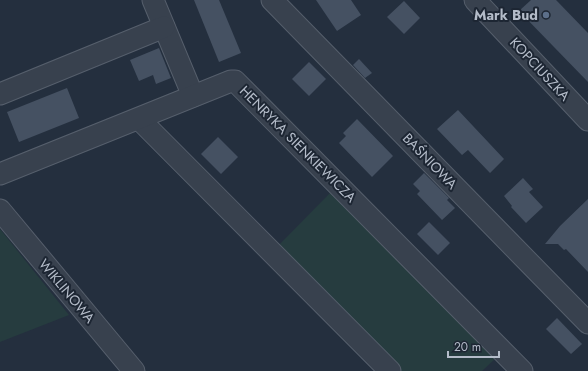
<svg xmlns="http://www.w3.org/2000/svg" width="588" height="371" font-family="Jost,sans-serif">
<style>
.green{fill:#263c3f}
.building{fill:#455162}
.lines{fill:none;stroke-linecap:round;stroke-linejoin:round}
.minor-casing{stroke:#565f6c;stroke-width:23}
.minor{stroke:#38414e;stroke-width:21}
.service-dot{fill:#5c6f8a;stroke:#1d2633;stroke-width:1.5}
.labels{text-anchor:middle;stroke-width:4;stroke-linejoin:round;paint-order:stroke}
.poi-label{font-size:14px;font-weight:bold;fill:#b4bcc9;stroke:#1d2633;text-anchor:end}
.street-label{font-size:14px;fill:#b4bcc9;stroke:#1d2633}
</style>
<rect width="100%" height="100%" fill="#242f3e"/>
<!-- green -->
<g class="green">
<polygon points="332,191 497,357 482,371 401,371 277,247"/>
<polygon points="0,229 69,315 0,342"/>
</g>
<!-- building -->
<g class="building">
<polygon points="194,0 219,0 241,53 219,62"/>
<polygon points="316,0 351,0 361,15 337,31"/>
<polygon points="531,0 556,0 588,33 588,82 519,11"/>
<polygon points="404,1 420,18 404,34 387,17"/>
<polygon points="159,48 171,78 156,84 153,75 139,81 130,60"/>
<polygon points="359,59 372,73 365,78 353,65"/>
<polygon points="309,62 326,79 309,96 292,79"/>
<polygon points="67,88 79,118 19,142 7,112"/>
<polygon points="458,110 504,159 490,173 468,150 462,155 437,129"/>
<polygon points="357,119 393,156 372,177 339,143 346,136 343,133"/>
<polygon points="218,137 238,157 221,174 201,154"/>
<polygon points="424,173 449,198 447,200 455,208 442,220 417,194 420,191 413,184"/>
<polygon points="523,178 533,189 529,192 543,207 526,223 511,207 512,206 504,196"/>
<polygon points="588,199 588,272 566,249 564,250 558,244 545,244 560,226"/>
<polygon points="429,222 450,243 438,255 417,234"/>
<polygon points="557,318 582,344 571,354 546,329"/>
</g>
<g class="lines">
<defs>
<g id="minor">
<polyline points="153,0 193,96"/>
<polyline points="272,0 588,323"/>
<polyline points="475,0 588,120"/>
<polyline points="0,94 164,27"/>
<polyline points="139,119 390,371"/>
<polyline points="0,174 231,81 235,81 522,371"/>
<polyline points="0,210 134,371"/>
</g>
</defs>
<!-- minor casing -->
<use href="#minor" class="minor-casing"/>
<!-- minor -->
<use href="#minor" class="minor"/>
</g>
<!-- markers -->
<circle class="service-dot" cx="546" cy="15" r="4"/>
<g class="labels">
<!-- poi labels -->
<g class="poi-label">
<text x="538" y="20">Mark Bud</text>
</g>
<!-- street labels -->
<g class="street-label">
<text transform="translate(540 69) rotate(47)" y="5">KOPCIUSZKA</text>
<text transform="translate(298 144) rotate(45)" y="5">HENRYKA SIENKIEWICZA</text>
<text transform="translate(430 161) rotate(46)" y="5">BAŚNIOWA</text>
<text transform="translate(67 291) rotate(50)" y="5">WIKLINOWA</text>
</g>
</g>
<!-- scale -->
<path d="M448 351v6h51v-6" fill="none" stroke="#b4bcc9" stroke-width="2"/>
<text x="454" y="351" font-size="12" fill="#b4bcc9" stroke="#1d2633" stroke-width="3" paint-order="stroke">20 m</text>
</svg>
